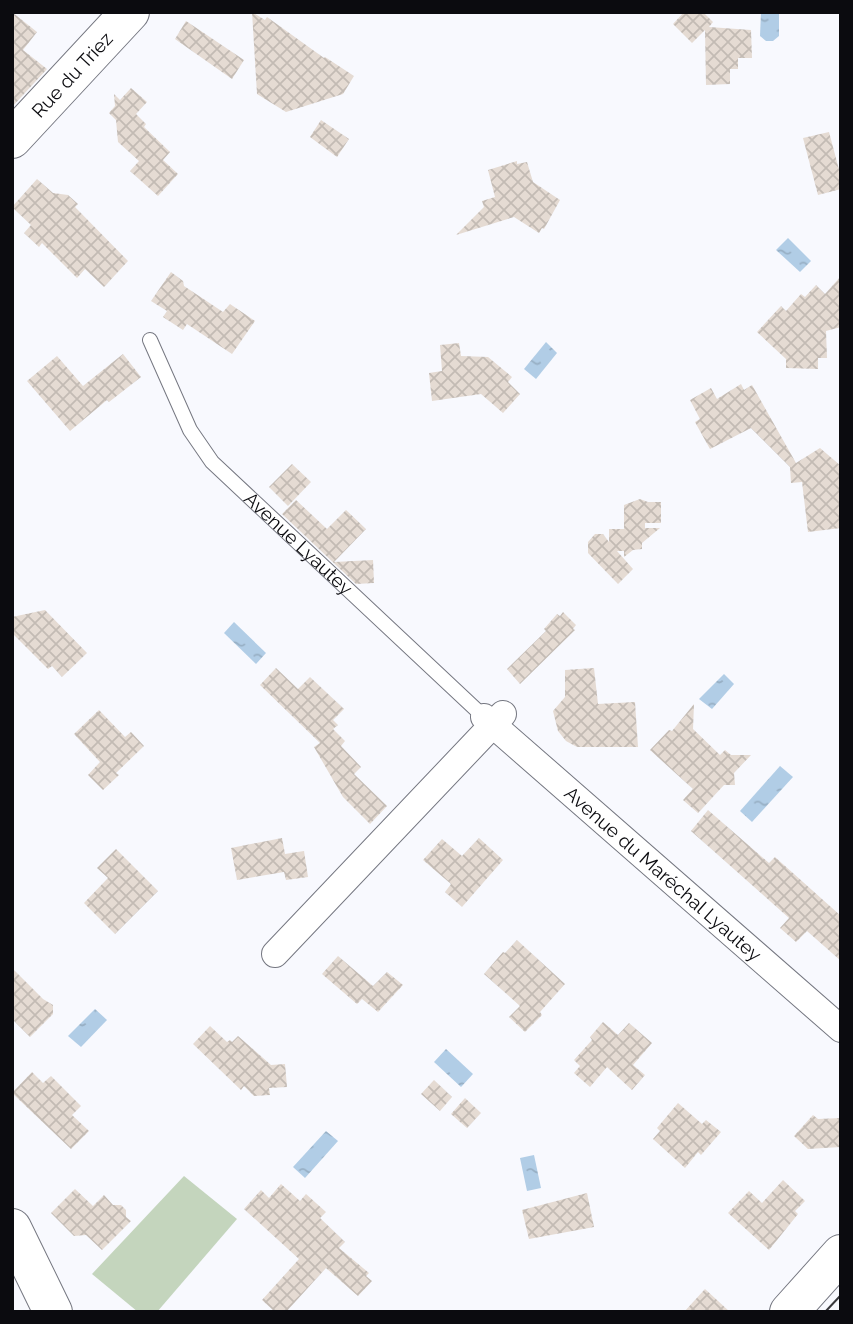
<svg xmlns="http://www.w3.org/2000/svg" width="853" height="1324" font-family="Raleway,sans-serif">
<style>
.garden{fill:#c4d5bd}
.water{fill:url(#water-ripples)}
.building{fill:url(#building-cross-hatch)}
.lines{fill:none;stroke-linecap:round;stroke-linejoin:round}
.lane-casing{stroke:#757781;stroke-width:16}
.street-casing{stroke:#757781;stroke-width:28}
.secondary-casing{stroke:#757781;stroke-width:40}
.lane{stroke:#fff;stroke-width:14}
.street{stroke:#fff;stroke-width:26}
.secondary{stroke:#fff;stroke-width:38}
.tram{stroke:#38383c;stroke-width:2}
.labels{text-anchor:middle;stroke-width:6;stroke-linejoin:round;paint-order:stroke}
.street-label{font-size:19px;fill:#0b0b0f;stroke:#fff}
</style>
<defs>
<pattern id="water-ripples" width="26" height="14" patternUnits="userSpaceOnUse" patternTransform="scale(1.75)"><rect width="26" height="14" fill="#b1cde6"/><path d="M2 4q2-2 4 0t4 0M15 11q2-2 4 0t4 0" fill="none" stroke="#97afc4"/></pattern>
<pattern id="building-cross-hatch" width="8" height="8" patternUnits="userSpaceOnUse" patternTransform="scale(1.75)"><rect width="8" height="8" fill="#e5dbd3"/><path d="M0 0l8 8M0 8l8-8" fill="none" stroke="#c3bbb4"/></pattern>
</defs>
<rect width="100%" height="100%" fill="#f8f9fe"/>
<!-- garden -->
<polygon class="garden" points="184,1176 237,1219 157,1312 138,1312 92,1274"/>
<!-- water -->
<g class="water">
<polygon points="761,12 779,12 779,36 773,41 766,41 760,36"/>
<polygon points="788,238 811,261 800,272 776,250"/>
<polygon points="546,342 557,353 536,379 524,369"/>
<polygon points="234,622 266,653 256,664 224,633"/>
<polygon points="724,674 734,684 712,709 699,699"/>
<polygon points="780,766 793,777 752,822 740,811"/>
<polygon points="95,1009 107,1020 81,1047 68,1036"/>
<polygon points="446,1049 473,1074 461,1087 434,1062"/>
<polygon points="326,1131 338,1141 305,1178 293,1167"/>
<polygon points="534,1155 541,1188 527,1191 520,1158"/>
</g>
<!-- building -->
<g class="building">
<polygon points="12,12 37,32 23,50 47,69 12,107"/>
<polygon points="252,12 265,20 267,17 324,58 325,57 354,76 343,94 286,112 257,94"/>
<polygon points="684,12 703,12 713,22 709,27 751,30 752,58 738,58 738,69 730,69 730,84 706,85 705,30 692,43 673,24"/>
<polygon points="186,21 244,60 232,79 175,39"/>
<polygon points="131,88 147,102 136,114 146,124 144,127 170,152 163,160 178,174 158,196 130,171 139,161 118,142 116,120 109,113 115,106 114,94 120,100"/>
<polygon points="321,120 349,139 337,157 310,137"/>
<polygon points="829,132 841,177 841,189 818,195 803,138"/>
<polygon points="517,161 517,164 527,162 533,182 560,200 544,229 542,228 539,233 514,217 456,235 484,207 482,201 495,197 488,170"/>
<polygon points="37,179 53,193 68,195 78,204 75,207 128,261 104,287 85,269 77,278 42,243 39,247 24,233 31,225 12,207"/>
<polygon points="171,272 183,281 184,286 223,312 230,304 255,321 232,354 187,324 183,330 163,317 167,311 151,301"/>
<polygon points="841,276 841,327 826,331 827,358 818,358 818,369 786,368 786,359 757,332 781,306 786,311 801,294 805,297 816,285 825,294"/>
<polygon points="459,343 461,356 488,357 512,377 508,382 520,394 503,413 481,394 432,401 429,373 442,371 440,345"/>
<polygon points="123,354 141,377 109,402 107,400 70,431 27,381 57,356 83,386"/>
<polygon points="741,384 744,390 752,385 796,463 820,448 841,466 841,528 808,532 802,482 791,483 790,467 751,428 710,449 695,422 700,419 690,400 711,388 717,399"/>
<polygon points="292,464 311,482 288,506 269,487"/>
<polygon points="640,499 648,502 661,502 661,523 645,523 645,528 660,528 642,543 642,549 633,550 624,557 624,551 617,551 633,569 618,584 588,553 588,542 595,534 603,534 609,542 609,529 624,529 624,505"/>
<polygon points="296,500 327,529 346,510 366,529 334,562 373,560 374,583 356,584 282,514"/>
<polygon points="45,610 87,653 62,677 52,666 48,669 12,633 12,617"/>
<polygon points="563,612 576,625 573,629 575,630 520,684 507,669 546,631 544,629 557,614 560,616"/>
<polygon points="276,668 298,689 310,677 344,709 333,720 338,725 333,729 345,741 341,746 361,767 354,774 387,806 370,824 343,797 314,747 320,743 260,685"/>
<polygon points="594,668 598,704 635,702 638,747 577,747 566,741 558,731 553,711 565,697 565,670"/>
<polygon points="694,704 693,729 720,755 725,750 731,755 751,755 734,773 735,785 724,785 698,813 683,800 693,789 650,750 669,730 672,731"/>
<polygon points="99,710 125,737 131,732 144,746 116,773 119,775 103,790 88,775 100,762 74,734"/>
<polygon points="708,810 769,863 775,857 841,916 841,961 807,931 796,942 780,928 789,918 691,831"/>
<polygon points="282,838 285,854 304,851 308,877 286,880 284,872 237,880 231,848"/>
<polygon points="479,838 503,860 462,907 445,892 451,884 423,860 442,839 462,856"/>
<polygon points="116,849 158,891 115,934 84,903 108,878 97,868"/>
<polygon points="517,940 565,984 540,1012 542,1015 525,1032 509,1017 520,1006 484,974 503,952 505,953"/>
<polygon points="338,956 373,986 387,972 403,985 378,1012 362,999 357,1004 322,974"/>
<polygon points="12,968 43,999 53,1005 53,1014 30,1037 12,1019"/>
<polygon points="603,1022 618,1035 629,1023 652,1043 633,1065 645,1075 632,1090 607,1067 590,1087 574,1073 580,1066 574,1060 592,1040 590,1037"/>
<polygon points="210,1026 227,1042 230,1040 232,1042 238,1036 271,1065 285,1064 287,1087 269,1088 270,1095 254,1096 244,1086 241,1090 193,1044"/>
<polygon points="32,1072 43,1083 51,1076 81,1106 72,1115 89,1131 71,1149 12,1093"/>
<polygon points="434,1080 452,1097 440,1111 421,1094"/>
<polygon points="465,1098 481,1113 467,1128 451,1114"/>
<polygon points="678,1103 702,1124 706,1120 721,1132 701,1155 698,1152 685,1168 653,1139 660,1131 657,1128"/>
<polygon points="813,1115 818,1119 841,1118 841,1147 808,1149 794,1136"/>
<polygon points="783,1180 805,1201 795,1211 798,1214 769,1250 728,1213 749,1191 762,1203"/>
<polygon points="281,1184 300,1201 306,1194 326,1212 320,1218 345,1242 339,1248 369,1273 366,1276 372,1281 358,1296 326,1268 286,1312 275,1312 262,1300 299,1259 244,1209 261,1190 269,1198"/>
<polygon points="75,1189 93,1206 104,1195 113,1205 121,1205 126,1210 126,1217 131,1221 102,1250 86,1235 74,1236 51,1213"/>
<polygon points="587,1193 594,1227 529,1239 522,1210"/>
<polygon points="705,1289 730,1312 684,1312"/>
</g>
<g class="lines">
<defs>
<g id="lane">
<path id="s1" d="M150 340 190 430 212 462 484 717"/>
</g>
<g id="street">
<path id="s2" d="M484 717 841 1029"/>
<polyline points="275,954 503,714"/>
</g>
<g id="secondary">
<path id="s3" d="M12 139 130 12"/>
<polyline points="12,1228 53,1312"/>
<polyline points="789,1312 841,1254"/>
</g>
</defs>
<!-- lane casing -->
<use href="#lane" class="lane-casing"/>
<!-- street casing -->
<use href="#street" class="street-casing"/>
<!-- secondary casing -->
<use href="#secondary" class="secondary-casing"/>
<!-- lane -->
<use href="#lane" class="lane"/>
<!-- street -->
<use href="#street" class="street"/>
<!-- secondary -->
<use href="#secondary" class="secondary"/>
<!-- tram -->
<polyline class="tram" points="825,1312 841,1295"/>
</g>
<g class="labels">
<!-- street labels -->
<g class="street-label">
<text dy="7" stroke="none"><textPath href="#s3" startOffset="88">Rue du Triez</textPath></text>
<text dy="7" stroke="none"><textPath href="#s1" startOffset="256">Avenue Lyautey</textPath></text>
<text dy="7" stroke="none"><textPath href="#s2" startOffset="238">Avenue du Maréchal Lyautey</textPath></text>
</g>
</g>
<!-- border -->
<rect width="853" height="1324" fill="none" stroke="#0b0b0f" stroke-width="28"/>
</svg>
